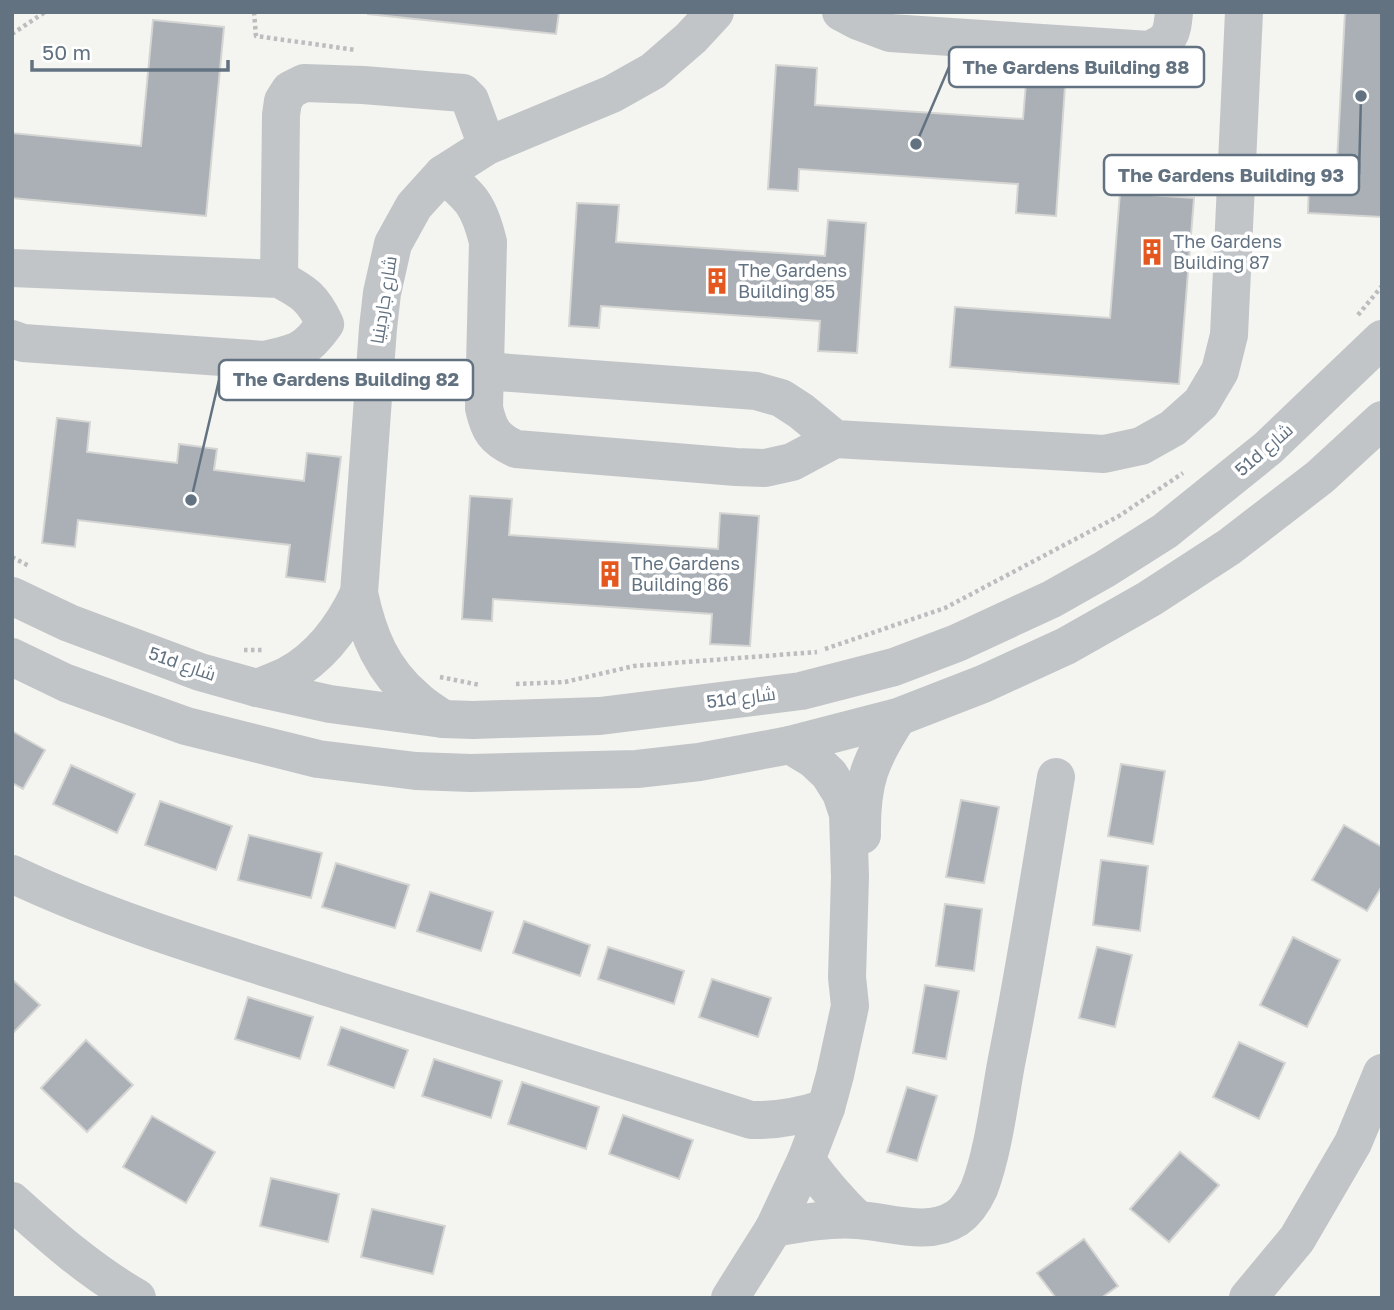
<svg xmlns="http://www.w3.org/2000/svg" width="1394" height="1310" font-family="'Golos Text',Cairo,sans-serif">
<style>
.building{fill:#aab0b6;stroke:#d5d5d3;stroke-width:2}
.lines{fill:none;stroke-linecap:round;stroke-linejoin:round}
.path{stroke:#bbbdbf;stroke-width:4.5;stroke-dasharray:3.5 3.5;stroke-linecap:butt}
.minor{stroke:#c1c5c8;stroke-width:38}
.labels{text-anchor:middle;stroke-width:7;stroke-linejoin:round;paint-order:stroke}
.poi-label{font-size:18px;fill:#637281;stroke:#fff;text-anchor:start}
.street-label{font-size:18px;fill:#637281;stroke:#fff}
.leader{fill:none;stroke:#637281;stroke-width:2.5}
.callout-dot{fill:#637281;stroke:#fff;stroke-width:2.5}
.callout{fill:#fff;stroke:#637281;stroke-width:2.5}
.callout-label{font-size:19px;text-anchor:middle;font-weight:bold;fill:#637281}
</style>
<rect width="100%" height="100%" fill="#f4f4f0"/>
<!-- building -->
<g class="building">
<polygon points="368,12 559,12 556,34 368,14"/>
<polygon points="1345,12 1382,12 1382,217 1308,213 1309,180 1336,182"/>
<polygon points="153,20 224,27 206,216 12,198 12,133 141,146"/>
<polygon points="776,65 817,68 815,105 1023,119 1026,83 1065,86 1056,216 1016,213 1018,184 799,169 798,191 768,189"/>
<polygon points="1120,193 1194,198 1179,384 950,367 955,307 1110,318"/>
<polygon points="577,203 619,205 616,242 825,256 828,220 866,223 857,353 818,351 820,321 601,306 599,328 569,326"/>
<polygon points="57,418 90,422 87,452 177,463 179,444 217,449 214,470 304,481 307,453 341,457 325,582 286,577 290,545 78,520 75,547 42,543"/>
<polygon points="470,496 512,499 509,535 718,549 720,513 759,516 750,646 710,644 712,614 493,599 492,621 462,619"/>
<polygon points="12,731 45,750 23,789 12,783"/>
<polygon points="1121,764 1165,771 1153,844 1108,836"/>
<polygon points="71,765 135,794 117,833 53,804"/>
<polygon points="961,800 999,807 984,883 946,877"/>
<polygon points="160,801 232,826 216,870 145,845"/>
<polygon points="1344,825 1382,847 1382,886 1367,911 1312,880"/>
<polygon points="249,835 322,853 311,898 238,880"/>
<polygon points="1101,860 1148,866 1140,931 1093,925"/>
<polygon points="336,863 409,885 395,928 322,907"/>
<polygon points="430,892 493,912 481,951 417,931"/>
<polygon points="945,904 982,909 974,971 936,966"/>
<polygon points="524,921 590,945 580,976 513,953"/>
<polygon points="1293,937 1340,960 1307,1027 1260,1005"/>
<polygon points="608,947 684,971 674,1004 598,979"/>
<polygon points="1097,947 1132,955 1115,1027 1079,1018"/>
<polygon points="12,979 40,1005 12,1034"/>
<polygon points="712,979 771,998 758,1037 699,1017"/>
<polygon points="925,985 959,991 946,1059 913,1053"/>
<polygon points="248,997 313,1017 300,1059 235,1039"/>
<polygon points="341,1027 408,1050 394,1088 328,1065"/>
<polygon points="86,1040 133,1085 87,1132 41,1088"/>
<polygon points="1239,1042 1285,1063 1259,1119 1213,1097"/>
<polygon points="434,1059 502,1081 491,1118 422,1096"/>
<polygon points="522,1082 599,1107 586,1149 508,1124"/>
<polygon points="907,1087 937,1096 917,1161 887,1152"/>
<polygon points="623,1115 693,1140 679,1179 609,1154"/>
<polygon points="152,1116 215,1152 186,1203 123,1167"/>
<polygon points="1180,1152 1219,1185 1169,1242 1130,1209"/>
<polygon points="271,1178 339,1194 328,1242 260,1226"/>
<polygon points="372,1209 445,1226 433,1274 361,1257"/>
<polygon points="1084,1239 1118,1286 1101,1298 1056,1298 1037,1273"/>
</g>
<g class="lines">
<!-- path -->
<g class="path">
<polyline points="254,12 256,36 356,50"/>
<polyline points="12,34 45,12"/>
<polyline points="1358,315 1382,286"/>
<polyline points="12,557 29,566"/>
<polyline points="825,649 945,608 1119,516 1183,473"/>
<polyline points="244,650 263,650"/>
<polyline points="440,677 480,685"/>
<polyline points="516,684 565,682 634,666 817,652"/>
</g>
<!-- minor -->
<g class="minor">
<path d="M841 12 858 21 890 33 1149 50C1170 41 1172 35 1174 12"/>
<path d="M443 174C471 197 479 205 488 242L484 408C489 430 494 439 516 449L736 467 765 468 792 462 835 439"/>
<path d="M12 268 279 279C304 292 313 298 325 324 306 351 297 353 265 360L23 343 12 339"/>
<polyline points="279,279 281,115 283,101 290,90 304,83 363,85 463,93 470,100 487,146"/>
<polyline points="485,371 756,391 781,398 801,411 835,439 1104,454 1141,446 1173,428 1201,403 1220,371 1229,335 1244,12"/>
<polyline points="12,596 69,623 200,672 257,688 330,704 443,719 473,720 600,716 801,691 894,667 957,643 1052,599 1105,569 1165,531 1268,448 1382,339"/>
<polyline points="12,657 66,683 186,726 318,759 416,771 471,773 637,769 699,762 790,745 898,717 983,684 1066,646 1149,599 1229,547 1320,477 1382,420"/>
<path d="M257 688C267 684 278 680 288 675 321 657 343 627 359 593"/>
<path d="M443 719C434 712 424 707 416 699 382 670 368 636 359 593L378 328 382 293 393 244 414 206 443 174 487 146 612 94 653 71 691 38 715 12"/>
<path d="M862 835C861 782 870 760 898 717"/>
<path d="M12 874C116 923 227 955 336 990 475 1033 613 1076 751 1120 777 1121 801 1116 826 1108"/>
<path d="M806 1160C822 1182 838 1201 857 1219"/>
<path d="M12 1201C53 1238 89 1270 137 1298"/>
<path d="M774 1228C801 1223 830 1218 858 1220 890 1222 928 1237 957 1218 967 1211 974 1200 979 1189 993 1153 999 1103 1006 1064 1025 969 1040 873 1056 777"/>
<polyline points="730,1298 774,1228 806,1160 826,1108 835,1075 850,1006 847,977 850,877 848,814 841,793 829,774 813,759 790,745"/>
<polyline points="1248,1298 1297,1239 1353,1143 1382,1073"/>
</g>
</g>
<!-- icons -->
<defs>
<symbol id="building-bare" viewBox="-9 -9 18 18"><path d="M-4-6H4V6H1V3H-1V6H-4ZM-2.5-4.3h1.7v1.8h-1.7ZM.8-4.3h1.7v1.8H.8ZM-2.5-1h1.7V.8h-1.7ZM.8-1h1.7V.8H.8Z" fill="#e45820" stroke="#fff" stroke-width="2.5" paint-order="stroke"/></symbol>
</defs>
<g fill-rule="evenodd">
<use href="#building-bare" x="1133" y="233" width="38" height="38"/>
<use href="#building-bare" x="698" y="262" width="38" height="38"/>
<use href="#building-bare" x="591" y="555" width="38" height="38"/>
</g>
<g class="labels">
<!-- poi labels -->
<g class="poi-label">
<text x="1173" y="248">The Gardens<tspan x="1173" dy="21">Building 87</tspan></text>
<text x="738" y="277">The Gardens<tspan x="738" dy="21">Building 85</tspan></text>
<text x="631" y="570">The Gardens<tspan x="631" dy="21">Building 86</tspan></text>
</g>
<!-- street labels -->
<g class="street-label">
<text transform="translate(384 300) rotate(-81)" y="6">شارع جاردينيا</text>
<text transform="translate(1264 450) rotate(-41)" y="6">51d شارع</text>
<text transform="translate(182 664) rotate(19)" y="6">51d شارع</text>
<text transform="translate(741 698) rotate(-7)" y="6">51d شارع</text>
</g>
</g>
<!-- callouts -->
<path class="leader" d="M916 144L949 67M1361 96L1359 175M191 500L219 380"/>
<g class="callout-dot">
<circle cx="916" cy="144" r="7"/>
<circle cx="1361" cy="96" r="7"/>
<circle cx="191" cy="500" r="7"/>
</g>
<g class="callout">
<rect x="949" y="47" width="255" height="40" rx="7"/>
<rect x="1104" y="155" width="255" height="40" rx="7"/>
<rect x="219" y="360" width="254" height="40" rx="7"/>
</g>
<g class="callout-label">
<text x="1076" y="74">The Gardens Building 88</text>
<text x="1231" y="182">The Gardens Building 93</text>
<text x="346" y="386">The Gardens Building 82</text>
</g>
<!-- border -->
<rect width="1394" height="1310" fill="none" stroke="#637281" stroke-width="28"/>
<!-- scale -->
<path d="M32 60v10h196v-10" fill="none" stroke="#637281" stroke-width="3.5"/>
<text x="42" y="60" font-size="21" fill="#637281" stroke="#ffffff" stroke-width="5" paint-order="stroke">50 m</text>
</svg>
